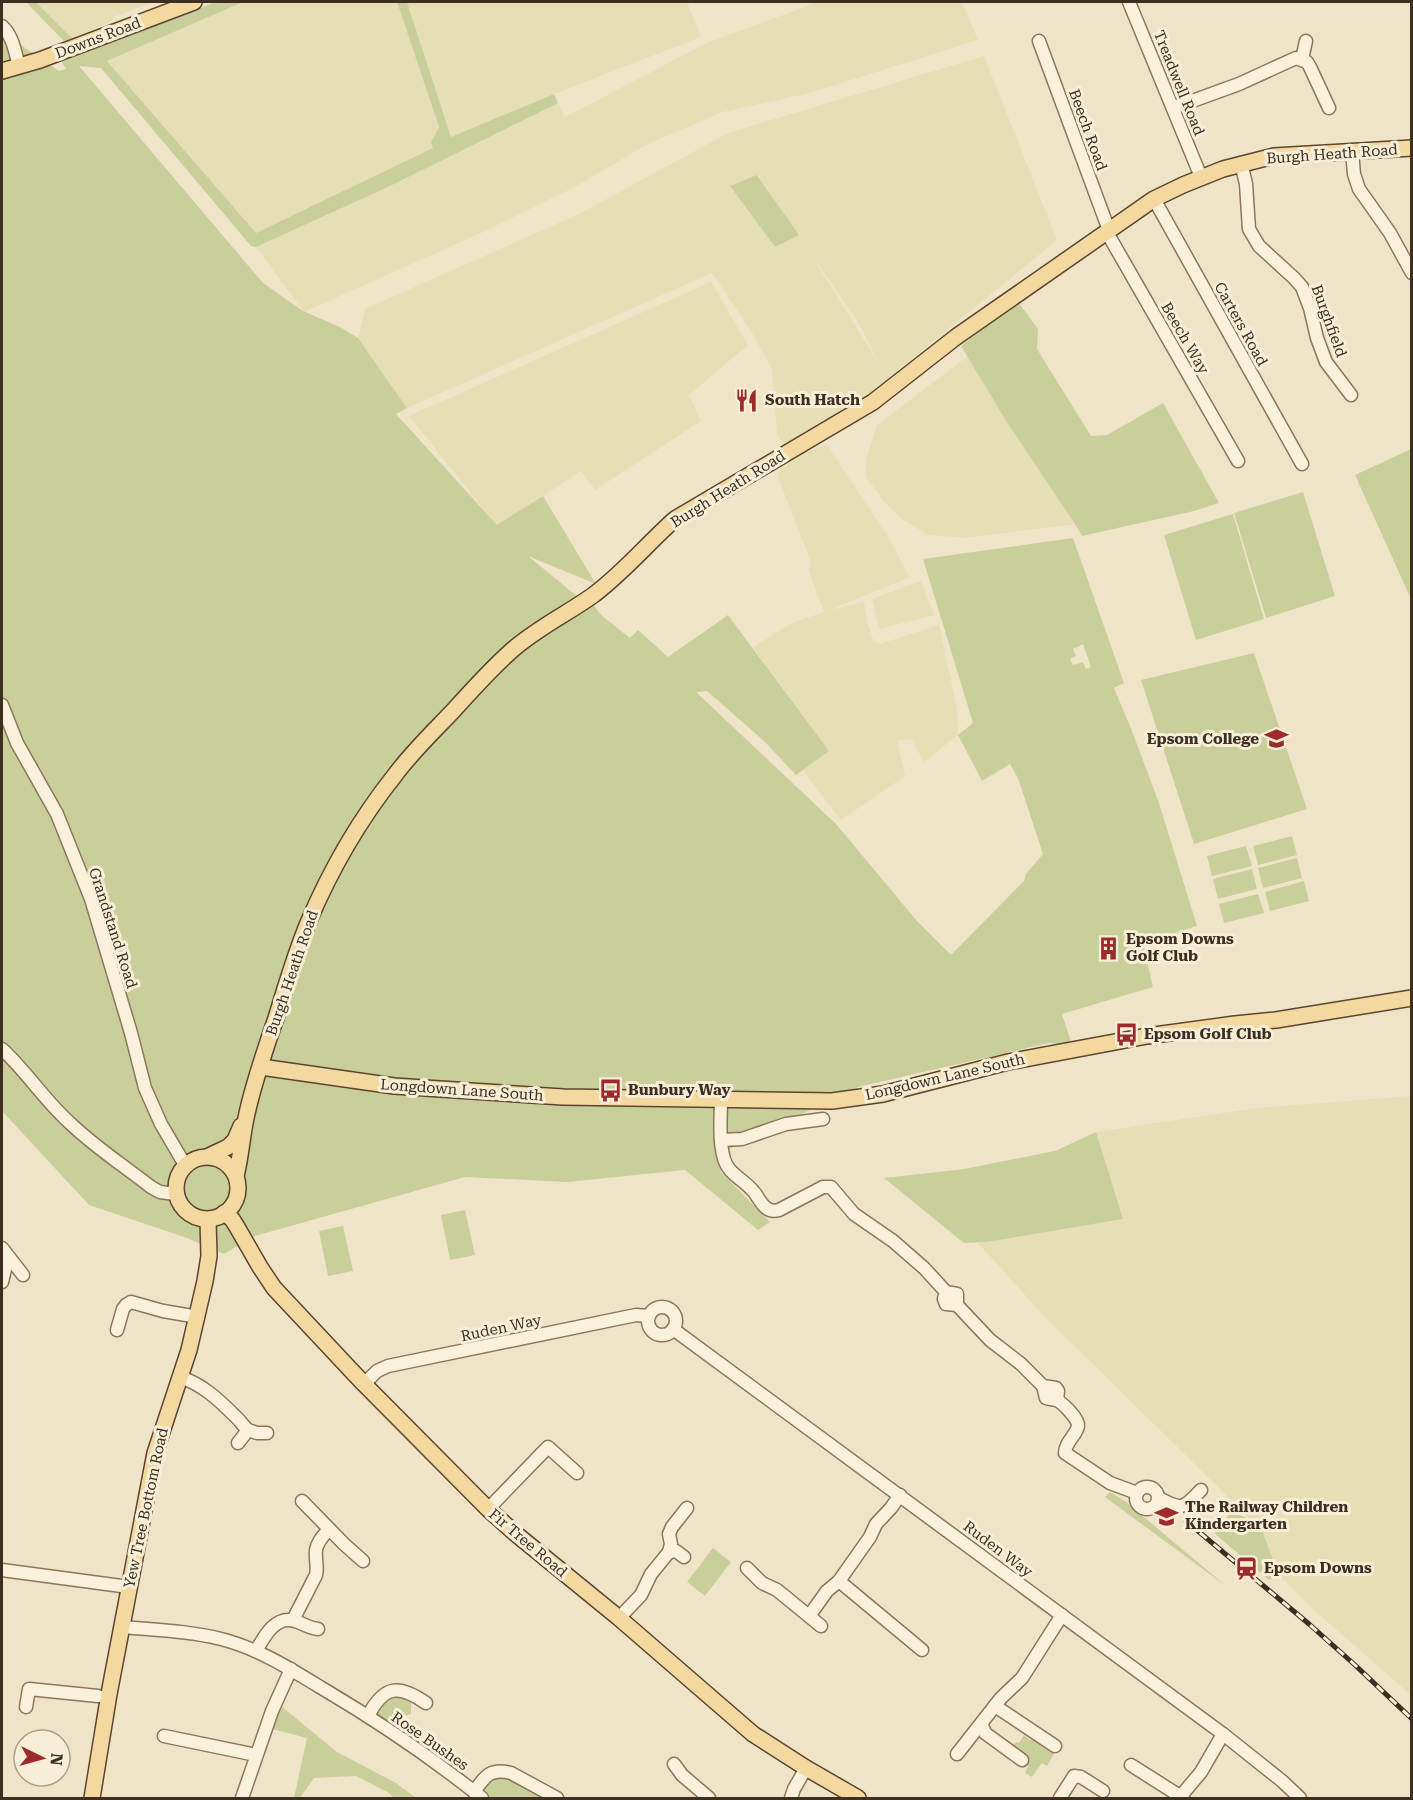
<svg xmlns="http://www.w3.org/2000/svg" width="1413" height="1800" font-family="'Roboto Serif',serif">
<style>
.farmland{fill:#e6deb5;fill-rule:evenodd}
.green{fill:#c9cf9b;fill-rule:evenodd}
.lines{fill:none;stroke-linecap:round;stroke-linejoin:round}
.minor-casing{stroke:#8d765c;stroke-width:15}
.major-casing{stroke:#5b4430;stroke-width:18}
.minor{stroke:#faf1dc;stroke-width:12}
.major{stroke:#f3d9a0;stroke-width:15}
.rail-casing{stroke:#3d2e20;stroke-width:5}
.rail{stroke:#f7eed8;stroke-width:3;stroke-dasharray:9;stroke-linecap:butt}
.labels{text-anchor:middle;stroke-width:6;stroke-linejoin:round;paint-order:stroke}
.street-label{font-size:15px;fill:#3d2e20;stroke:#f7eed8}
.poi-label{font-size:15px;font-weight:bold;fill:#3d2e20;stroke:#f7eed8;text-anchor:start}
</style>
<rect width="100%" height="100%" fill="#f0e4c8"/>
<!-- farmland -->
<g class="farmland">
<polygon points="36,2 154,2 116,16 110,22 72,38"/>
<polygon points="243,2 397,2 439,127 431,142 434,148 256,233 106,60"/>
<polygon points="407,2 687,2 701,37 554,94 451,137"/>
<polygon points="818,2 962,2 978,40 810,93 723,112 646,145 575,187 481,233 304,312 256,247 388,187 558,103 565,117 707,43"/>
<path d="M984 56 1057 240 848 411 785 447 777 434 772 369 751 331 712 273 407 408 358 338 365 309 579 214 728 133ZM758 175 798 235 775 247 731 187ZM810 253 857 320 881 367Z"/>
<polygon points="711,282 748,345 689,395 701,421 595,490 581,471 497,526 409,416"/>
<polygon points="968,356 1005,419 1075,524 966,538 928,535 902,519 885,503 866,477 866,460 877,425"/>
<polygon points="826,444 886,534 910,577 829,610 864,602 868,625 874,642 880,644 939,625 957,709 958,735 924,762 911,739 897,740 905,776 841,820 802,769 828,751 753,647 792,623 824,612 809,571 811,562 778,477 782,463"/>
<polygon points="921,581 934,615 879,629 872,599"/>
<polygon points="1411,1096 1411,1695 1313,1609 1279,1575 1263,1533 1220,1489 1043,1315 978,1243 1122,1219 1096,1132 1257,1108"/>
</g>
<!-- green -->
<g class="green">
<polygon points="26,2 36,2 72,38 64,41"/>
<path d="M216 2H243L107 61 256 233 433 148 431 142 439 127 397 2H407L451 137 554 94 558 103 388 187 256 247 251 246 101 68 79 66 263 283 303 311 340 327 358 338 407 408 396 414 497 525 543 496 596 584 528 556 589 606 593 604 601 615 630 638 638 630 668 657 728 615 829 751 796 775 765 742 707 691 696 692 836 824 917 921 951 955 1024 881 1026 874 1043 854 1018 778 1010 764 982 781 958 735 973 723 923 559 1073 538 1124 683 1114 688 1132 731 1159 803 1197 926 1143 944 1153 987 1062 1014 1072 1045 1049 1043 858 1087 719 1154 720 1171 770 1222 758 1230 685 1170 567 1182 465 1177 255 1236 224 1254 187 1238 89 1205 2 1111V32L59 71 66 69 61 61ZM1083 644 1091 667 1086 669 1083 662 1073 665 1070 659 1076 656 1073 649Z"/>
<polygon points="757,175 799,235 775,247 730,186"/>
<polygon points="1018,302 1038,329 1037,349 1091,436 1107,435 1163,403 1219,503 1194,511 1082,536 1075,524 1005,419 961,346"/>
<polygon points="1411,449 1412,599 1411,599 1355,475"/>
<polygon points="1303,492 1335,596 1266,618 1234,513"/>
<polygon points="1233,514 1264,619 1196,640 1164,535"/>
<polygon points="1254,653 1307,809 1194,844 1141,680"/>
<polygon points="1292,836 1297,855 1258,865 1253,846"/>
<polygon points="1246,846 1252,866 1212,876 1207,856"/>
<polygon points="1297,858 1302,878 1263,888 1258,868"/>
<polygon points="1252,869 1257,889 1218,899 1213,879"/>
<polygon points="1304,881 1309,901 1270,911 1265,892"/>
<polygon points="1258,894 1264,913 1224,923 1219,904"/>
<polygon points="1096,1132 1123,1219 986,1242 964,1243 884,1178 964,1169 1055,1151"/>
<polygon points="465,1210 475,1255 450,1260 441,1215"/>
<polygon points="343,1226 353,1271 328,1276 319,1231"/>
<polygon points="1110,1492 1126,1502 1226,1586 1105,1497"/>
<polygon points="1231,1512 1250,1519 1263,1533 1279,1575 1269,1580 1214,1533"/>
<polygon points="713,1548 731,1562 705,1596 687,1582"/>
<polygon points="411,1693 411,1714 392,1719 385,1728 368,1716 381,1696"/>
<polygon points="281,1706 337,1752 396,1783 416,1798 394,1798 389,1793 356,1776 314,1778 300,1798 294,1798 307,1738 272,1729"/>
<polygon points="1024,1735 1030,1740 1035,1735 1051,1749 1050,1751 1054,1754 1047,1766 1042,1763 1032,1777 1025,1773 1028,1767 1028,1757 1013,1746 1016,1742 1019,1743"/>
<polygon points="495,1771 545,1792 542,1798 482,1798 482,1781"/>
</g>
<g class="lines">
<defs>
<g id="minor">
<polyline points="1129,2 1201,177"/>
<path d="M2 26C13 36 15 52 19 66"/>
<polyline points="1039,41 1107,225 1109,236 1238,461"/>
<polyline points="1302,59 1306,41"/>
<polyline points="1173,108 1239,84 1296,58 1307,62 1310,67 1329,108"/>
<polyline points="1352,152 1354,174 1359,189 1390,233 1412,273"/>
<polyline points="1241,163 1246,184 1249,229 1259,246 1294,278 1302,287 1310,308 1317,338 1326,362 1351,395"/>
<polyline points="1154,199 1302,464"/>
<polyline points="2,705 17,743 57,814 91,899 131,1033 145,1088 161,1124 185,1165"/>
<path d="M2 1049C27 1072 45 1101 71 1124 95 1147 124 1166 151 1187L160 1192 175 1194"/>
<path d="M721 1099C721 1118 717 1156 730 1170 737 1178 747 1183 754 1192 761 1201 765 1214 779 1210L823 1187H831L854 1214 893 1241 924 1268 946 1292 957 1294V1305"/>
<polyline points="721,1140 742,1139 786,1124 823,1119"/>
<polyline points="2,1248 23,1275"/>
<polyline points="2,1282 8,1257"/>
<polyline points="946,1292 944,1299 946,1304 957,1305 990,1340 1021,1364 1043,1386 1056,1388 1058,1391 1057,1400"/>
<circle cx="662" cy="1321" r="14"/>
<polyline points="673,1329 1223,1734 1282,1781 1300,1798"/>
<polyline points="117,1330 123,1309 126,1305 131,1302 163,1311 198,1317"/>
<path d="M180 1377C202 1384 219 1400 235 1416 240 1420 243 1426 248 1430L238 1443"/>
<polyline points="364,1384 377,1371 388,1366 636,1315 649,1316"/>
<path d="M1043 1386 1046 1398C1049 1399 1053 1399 1056 1400 1062 1402 1079 1419 1078 1426 1076 1436 1065 1442 1065 1453L1110 1483 1137 1493"/>
<polyline points="248,1430 257,1433 267,1433"/>
<circle cx="1147" cy="1498" r="11"/>
<polyline points="900,1495 891,1508 876,1524 870,1537 839,1581 922,1650"/>
<path d="M1159 1498C1183 1511 1184 1508 1201 1490"/>
<polyline points="302,1501 344,1544 363,1561"/>
<polyline points="488,1509 548,1447 577,1473"/>
<polyline points="669,1552 676,1551 684,1557"/>
<polyline points="747,1568 762,1583 777,1590 821,1626"/>
<polyline points="2,1570 129,1587"/>
<polyline points="809,1616 827,1591 839,1581"/>
<polyline points="619,1618 641,1595 651,1574 669,1552 671,1544 669,1534 672,1527 687,1508"/>
<path d="M293 1620 316 1575C318 1567 315 1559 316 1550 317 1542 324 1535 329 1529"/>
<path d="M122 1627C155 1630 189 1631 221 1639 257 1648 289 1668 320 1687 376 1720 431 1757 482 1798"/>
<path d="M256 1651C264 1637 275 1615 295 1621 304 1624 309 1628 318 1629"/>
<polyline points="995,1706 1055,1746"/>
<polyline points="26,1707 29,1689 98,1696"/>
<path d="M368 1716C384 1685 399 1684 426 1703"/>
<polyline points="982,1725 985,1733 1022,1760"/>
<polyline points="164,1736 256,1755"/>
<polyline points="957,1754 1001,1698 1022,1678 1062,1615"/>
<polyline points="674,1764 682,1775 709,1798"/>
<polyline points="1131,1765 1183,1798"/>
<path d="M474 1792C485 1776 490 1768 511 1773L557 1798"/>
<polyline points="1180,1797 1201,1772 1223,1734"/>
<polyline points="242,1798 272,1711 291,1669"/>
<polyline points="791,1798 794,1789 806,1768"/>
<polyline points="1060,1798 1074,1776 1081,1777 1103,1791"/>
</g>
<g id="major">
<polyline points="2,71 40,60 194,2"/>
<polyline points="261,1067 394,1086 563,1097 832,1101 883,1094 1008,1062 1147,1036 1235,1024 1276,1020 1412,998"/>
<polyline points="209,1156 228,1147 235,1140 241,1126"/>
<circle cx="207" cy="1188" r="31"/>
<path d="M236 1176C241 1156 242 1137 246 1118 253 1084 265 1050 276 1018 286 986 295 954 308 923 330 871 360 819 395 775 412 752 433 732 453 711 471 691 490 670 510 652 534 630 565 615 592 596 622 574 647 544 675 519L873 402 956 337 1154 199 1183 185 1223 169 1274 156 1412 148"/>
<polyline points="224,1213 232,1219 237,1227 260,1267 274,1288 364,1384 488,1509 516,1534 619,1618 753,1734 806,1768 858,1798"/>
<polyline points="92,1798 109,1694 155,1453 189,1350 205,1281 209,1256 208,1220"/>
</g>
</defs>
<!-- minor casing -->
<use href="#minor" class="minor-casing"/>
<!-- major casing -->
<use href="#major" class="major-casing"/>
<!-- minor -->
<use href="#minor" class="minor"/>
<!-- major -->
<use href="#major" class="major"/>
<defs>
<polyline id="rail" points="1186,1521 1309,1624 1355,1665 1412,1719"/>
</defs>
<!-- rail casing -->
<use href="#rail" class="rail-casing"/>
<!-- rail -->
<use href="#rail" class="rail"/>
</g>
<!-- icons -->
<defs>
<symbol id="restaurant-bare" viewBox="-9 -9 18 18"><path d="M-5-6h1v4h1v-4h1v4h1v-4h1v5L-1.5 .5V6h-2V.5L-5-1ZM5-6V6H3V1.5H1.5Q1.5-4 5-6Z" fill="#9e2a2b" stroke="#f7eed8" stroke-width="2.5" paint-order="stroke"/></symbol>
<symbol id="school-bare" viewBox="-9 -9 18 18"><path d="M0-5L7-2L0 1L-7-2ZM-4 1L0 2.5L4 1V4Q0 6-4 4Z" fill="#9e2a2b" stroke="#f7eed8" stroke-width="2.5" paint-order="stroke"/></symbol>
<symbol id="building-bare" viewBox="-9 -9 18 18"><path d="M-4-6H4V6H1V3H-1V6H-4ZM-2.5-4.3h1.7v1.8h-1.7ZM.8-4.3h1.7v1.8H.8ZM-2.5-1h1.7V.8h-1.7ZM.8-1h1.7V.8H.8Z" fill="#9e2a2b" stroke="#f7eed8" stroke-width="2.5" paint-order="stroke"/></symbol>
<symbol id="bus-bare" viewBox="-9 -9 18 18"><path d="M-5-6H5V4H4V6H2V4H-2V6H-4V4H-5ZM-3.5-4V0h7V-4ZM-3.5 1.2v1.5H-2V1.2ZM2 1.2v1.5H3.5V1.2Z" fill="#9e2a2b" stroke="#f7eed8" stroke-width="2.5" paint-order="stroke"/></symbol>
<symbol id="station-bare" viewBox="-9 -9 18 18"><path d="M-3-6H3Q5-6 5-4V2Q5 4 3 4L4.5 6H3L1.5 4h-3L-3 6H-4.5L-3 4Q-5 4-5 2V-4Q-5-6-3-6ZM-3.5-4v3h7v-3ZM-3.5 1v1.5H-2V1ZM2 1v1.5H3.5V1Z" fill="#9e2a2b" stroke="#f7eed8" stroke-width="2.5" paint-order="stroke"/></symbol>
</defs>
<g fill-rule="evenodd">
<use href="#restaurant-bare" x="730" y="384" width="33" height="33"/>
<use href="#school-bare" x="1260" y="722" width="33" height="33"/>
<use href="#building-bare" x="1092" y="932" width="33" height="33"/>
<use href="#bus-bare" x="1110" y="1018" width="33" height="33"/>
<use href="#bus-bare" x="594" y="1074" width="33" height="33"/>
<use href="#school-bare" x="1150" y="1500" width="33" height="33"/>
<use href="#station-bare" x="1230" y="1552" width="33" height="33"/>
</g>
<g class="labels">
<!-- street labels -->
<g class="street-label">
<text transform="translate(98 38) rotate(-21)" y="5">Downs Road</text>
<text transform="translate(1179 83) rotate(68)" y="5">Treadwell Road</text>
<text transform="translate(1088 130) rotate(70)" y="5">Beech Road</text>
<text transform="translate(1332 154) rotate(-4)" y="5">Burgh Heath Road</text>
<text transform="translate(1329 321) rotate(70)" y="5">Burghfield</text>
<text transform="translate(1241 324) rotate(61)" y="5">Carters Road</text>
<text transform="translate(1185 338) rotate(60)" y="5">Beech Way</text>
<text transform="translate(728 489) rotate(-32)" y="5">Burgh Heath Road</text>
<text transform="translate(113 928) rotate(72)" y="5">Grandstand Road</text>
<text transform="translate(292 973) rotate(-71)" y="5">Burgh Heath Road</text>
<text transform="translate(945 1077) rotate(-13)" y="5">Longdown Lane South</text>
<text transform="translate(462 1090) rotate(4)" y="5">Longdown Lane South</text>
<text transform="translate(501 1328) rotate(-12)" y="5">Ruden Way</text>
<text transform="translate(146 1508) rotate(-78)" y="5">Yew Tree Bottom Road</text>
<text transform="translate(528 1543) rotate(40)" y="5">Fir Tree Road</text>
<text transform="translate(998 1549) rotate(37)" y="5">Ruden Way</text>
<text transform="translate(430 1741) rotate(35)" y="5">Rose Bushes</text>
</g>
<!-- poi labels -->
<g class="poi-label">
<text x="765" y="405">South Hatch</text>
<text x="1259" y="744" text-anchor="end">Epsom College</text>
<text x="1126" y="944">Epsom Downs<tspan x="1126" dy="17">Golf Club</tspan></text>
<text x="1144" y="1039">Epsom Golf Club</text>
<text x="628" y="1095">Bunbury Way</text>
<text x="1185" y="1512">The Railway Children<tspan x="1185" dy="17">Kindergarten</tspan></text>
<text x="1264" y="1573">Epsom Downs</text>
</g>
</g>
<!-- border -->
<rect width="1413" height="1800" fill="none" stroke="#3d2e20" stroke-width="6"/>
<!-- north arrow -->
<g transform="translate(42 1758) rotate(95)"><circle r="28" fill="#f7eed8" stroke="#ada18e" stroke-width="1.5"/>
<path d="M0-4.5L10 22L0 15L-10 22Z" fill="#9e2a2b"/>
<text y="-9" font-size="16" font-weight="bold" text-anchor="middle" fill="#3d2e20">N</text>
</g>
</svg>
